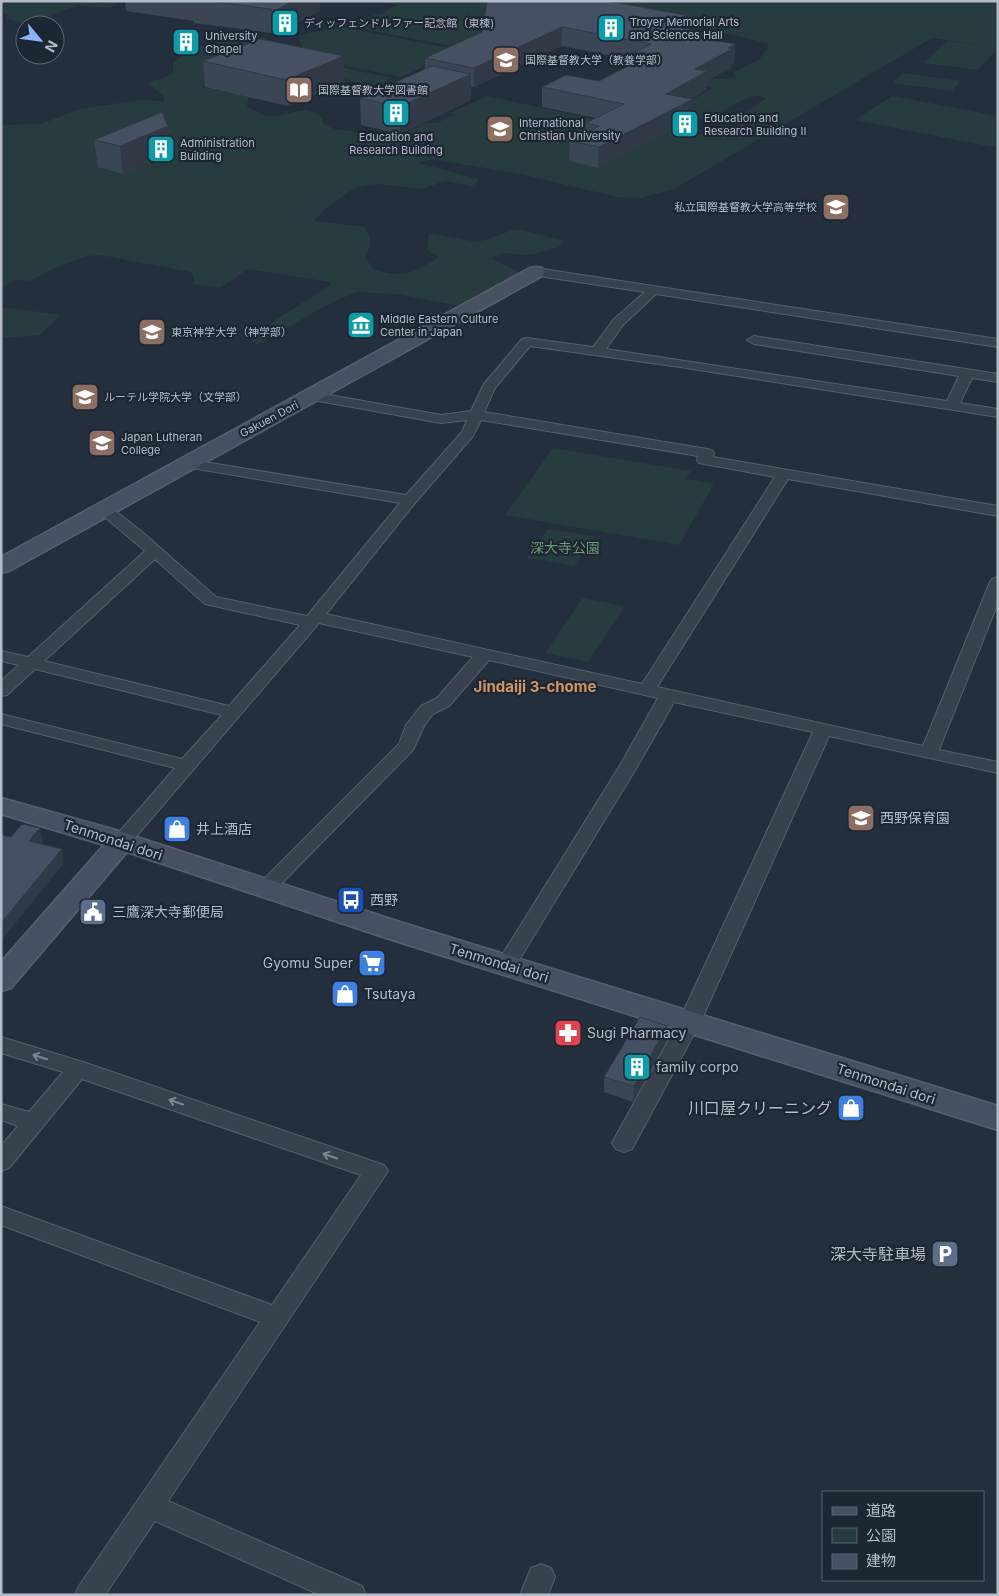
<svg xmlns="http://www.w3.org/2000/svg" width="999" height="1596" font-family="Inter,'Noto Sans JP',sans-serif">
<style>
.green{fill:#263c3f}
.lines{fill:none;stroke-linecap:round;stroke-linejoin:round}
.street-casing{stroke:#565f6c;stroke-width:2}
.secondary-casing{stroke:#565f6c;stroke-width:3}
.street{fill:#38414e;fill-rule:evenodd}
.secondary{fill:#465061;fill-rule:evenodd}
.wall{fill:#3b4654}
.shaded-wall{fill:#303945}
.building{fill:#455162;stroke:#303945}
.oneway{stroke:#7c8592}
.labels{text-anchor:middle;stroke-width:4.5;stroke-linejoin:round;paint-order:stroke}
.far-poi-label{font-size:11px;fill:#b4bcc9;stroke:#1d2633;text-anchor:start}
.far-street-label{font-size:11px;fill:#b4bcc9;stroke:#1d2633}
.park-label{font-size:14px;fill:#6b9a76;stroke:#1d2633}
.poi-label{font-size:14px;fill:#b4bcc9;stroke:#1d2633;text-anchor:start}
.street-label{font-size:14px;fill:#b4bcc9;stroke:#1d2633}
.neighbourhood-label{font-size:15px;font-weight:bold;fill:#d59563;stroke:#1d2633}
.near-poi-label{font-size:16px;fill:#b4bcc9;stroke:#1d2633;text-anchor:end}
</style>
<rect width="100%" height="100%" fill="#242f3e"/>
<!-- green -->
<g class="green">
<polygon points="1,1 120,1 120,2 109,8 77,5 31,24 23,24 6,18 8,15 1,13"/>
<polygon points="379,1 551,1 452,46 347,26 374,15 385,13 385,11 397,5"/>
<path d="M584 1H998V49L978 70 923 63 947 41 988 46 932 38 674 189 641 198 618 197 515 173 433 159 419 163 478 179V182L472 186 445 181 422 189 377 184 362 186 348 192 324 210 314 221 365 227C372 239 372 244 365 257L374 270C407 278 410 274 439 257L427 250 429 233 477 242 501 235 511 230H522L565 241 559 247 535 254 526 255 503 253 491 258 522 274 470 308 397 294 356 292 323 307 259 344 250 342 274 321 329 286 331 282 248 269 220 288 193 284 194 276 190 272 101 255 87 256 55 268 30 281 14 280 1 289V125L41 124 80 109 141 100 164 101V96L148 83 173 74V63L186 53 204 45 245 36H254L266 38 275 44 319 63 392 78 383 83 362 86 345 78 264 62 201 87 233 93 249 95 247 107C254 109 263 116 270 116 289 117 306 101 323 119L322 123 334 129 387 136 403 135 424 123H437L455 114 450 113 487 96 598 120 658 125 708 136 721 134 746 123V112L766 98C751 89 723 113 708 120L668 113 713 88 696 84 708 80 737 77 733 72 759 60 768 47 767 43Z"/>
<polygon points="342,27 453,49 454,52 402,77 311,59 302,53 302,45 298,37 301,35"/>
<polygon points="902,73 960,81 952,91 893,83"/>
<polygon points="892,96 998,116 998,148 855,120"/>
<polygon points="1,307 61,315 40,335 1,338"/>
<polygon points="553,448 691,471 686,479 714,484 679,545 505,515"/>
<polygon points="548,529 594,536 574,566 527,558"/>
<polygon points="583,598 625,606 588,662 545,653"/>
</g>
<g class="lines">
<defs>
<g id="street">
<path d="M536 268 998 339V347L656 294 623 325 606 349 947 401 959 376 754 344 747 340 754 336 998 374V382L972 378 960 403 998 409V417L680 367 530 346 495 388 484 412 707 449 712 450 714 453 713 457 998 506V516L788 479 657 687 923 746 990 582 992 579 998 577V603L939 750 998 762V773L829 736 701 1021 632 1149 624 1152 616 1149 612 1143 679 1021 813 732 674 702 637 767 513 970 506 972 499 970 496 965 619 767 658 698 489 660 449 706 433 714 424 726 413 750 273 892 266 894 259 892 256 888 259 884 399 744 406 725 421 706 437 698 473 657 319 623 128 846 121 848 114 846 111 842 114 838 175 768 1 724V714L182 759 222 715 35 669 7 695 1 696V681L19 665 1 661V651L28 657 145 551 100 513 97 510 100 507H110L141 531 216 597 307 616 400 503 186 467 181 466 179 463 181 460 186 459 406 495 462 432 467 420 441 423 313 400 306 396 313 392 441 415 471 411 484 384 522 339 527 338 593 347 614 319 645 292 532 275 530 272 532 269ZM481 420 698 456 697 460 699 463 775 477 642 684 326 614 415 503 473 436ZM155 559 205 604 300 625 229 706 44 661Z"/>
<polygon points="1,1037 86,1063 384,1165 388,1171 168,1501 362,1586 366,1595 320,1595 155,1521 105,1595 75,1595 79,1586 260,1322 1,1225 1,1206 272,1305 361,1175 82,1079 9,1168 1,1171 1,1146 18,1126 1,1120 1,1104 29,1112 63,1072 1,1053"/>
<polygon points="541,1564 551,1568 555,1577 548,1595 520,1595 531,1568"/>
</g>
<g id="secondary">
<polygon points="536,267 542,268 545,272 542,276 9,571 1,573 1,557 530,268"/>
<polygon points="1,798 112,829 403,923 998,1106 998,1130 383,937 127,852 11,988 1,991 1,962 104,845 1,814"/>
</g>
</defs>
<!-- street casing -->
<use href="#street" class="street-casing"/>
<!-- secondary casing -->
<use href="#secondary" class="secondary-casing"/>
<!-- street -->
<use href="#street" class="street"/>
<!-- secondary -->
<use href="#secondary" class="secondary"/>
</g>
<!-- wall -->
<g class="wall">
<polygon points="125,1 319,1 320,10 279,34 194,23 194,21 126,11"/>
<polygon points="686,15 685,29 709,40 735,44 734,63 731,65 730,68 707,81 706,90 691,99 692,119 598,168 569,161 570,141 585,133 586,123 596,118 542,107 542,87 599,81 633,63 633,60 562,46 474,87 471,87 471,100 400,134 361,125 360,98 425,69 425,58 482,32"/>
<polygon points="203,61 345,82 288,106 205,87"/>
<polygon points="168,126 171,153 123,174 98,167 94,140"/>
<polygon points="666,1041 633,1102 604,1092 604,1077"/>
</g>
<!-- shaded-wall -->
<g class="shaded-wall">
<polygon points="292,1 319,1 320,10 279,34 277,10"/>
<polygon points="686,15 685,34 667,25"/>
<polygon points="562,27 562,46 474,87 474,68"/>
<polygon points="709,33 708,52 700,38"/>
<polygon points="735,44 734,63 731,65 730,68 707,81 706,90 665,113 666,94 695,69 728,48"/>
<polygon points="344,56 345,82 288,106 286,80"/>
<polygon points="471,74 471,100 400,134 399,107"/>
<polygon points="693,99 692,119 598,168 599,147"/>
<polygon points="168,126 171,153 123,174 120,146"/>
<polygon points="40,828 43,842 31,856 29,841"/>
<polygon points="62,849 64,863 1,941 1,923"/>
<polygon points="667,1026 666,1041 633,1102 634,1086"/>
</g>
<!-- building -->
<g class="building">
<polygon points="210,1 292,1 277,10"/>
<polygon points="487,1 607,1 686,15 667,25 709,33 700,38 735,44 728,48 732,49 695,69 707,71 666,94 693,99 599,147 570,141 599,126 586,123 624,104 542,87 566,75 599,81 648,56 634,53 651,44 562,27 474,68 425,58 482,32"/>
<polygon points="260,39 344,56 286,80 203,61"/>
<polygon points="432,66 471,74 399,107 360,98"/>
<polygon points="162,112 168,126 120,146 94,140"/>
<polygon points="22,824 40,828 29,841 62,849 1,923 1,835 11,837"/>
<polygon points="640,1017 667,1026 634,1086 604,1077"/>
</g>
<!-- one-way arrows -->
<defs><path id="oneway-shaft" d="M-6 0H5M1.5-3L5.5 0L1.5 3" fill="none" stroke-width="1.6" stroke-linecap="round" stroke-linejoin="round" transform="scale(1.25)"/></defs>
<g class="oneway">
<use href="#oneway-shaft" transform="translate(40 1057) rotate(-163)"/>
<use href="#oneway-shaft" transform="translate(176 1102) rotate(-161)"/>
<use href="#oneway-shaft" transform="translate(330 1156) rotate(-161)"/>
</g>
<!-- icons -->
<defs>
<symbol id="building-square" viewBox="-11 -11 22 22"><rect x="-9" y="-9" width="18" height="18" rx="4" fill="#0f9aa8" stroke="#1d2633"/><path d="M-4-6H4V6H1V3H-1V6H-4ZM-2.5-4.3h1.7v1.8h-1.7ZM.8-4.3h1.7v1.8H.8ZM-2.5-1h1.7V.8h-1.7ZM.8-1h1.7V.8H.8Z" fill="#fff"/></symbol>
<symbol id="university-square" viewBox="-11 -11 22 22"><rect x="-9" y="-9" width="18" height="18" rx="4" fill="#8d6e63" stroke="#1d2633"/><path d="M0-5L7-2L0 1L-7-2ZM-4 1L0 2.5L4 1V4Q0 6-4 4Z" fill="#fff"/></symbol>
<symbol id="library-square" viewBox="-11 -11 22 22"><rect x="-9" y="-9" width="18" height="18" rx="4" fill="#8d6e63" stroke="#1d2633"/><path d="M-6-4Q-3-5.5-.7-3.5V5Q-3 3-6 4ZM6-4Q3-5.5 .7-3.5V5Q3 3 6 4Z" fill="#fff"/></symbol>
<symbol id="school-square" viewBox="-11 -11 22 22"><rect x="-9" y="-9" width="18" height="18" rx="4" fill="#8d6e63" stroke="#1d2633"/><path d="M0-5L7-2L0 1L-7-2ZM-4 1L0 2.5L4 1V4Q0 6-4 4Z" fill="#fff"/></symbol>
<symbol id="museum-square" viewBox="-11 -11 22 22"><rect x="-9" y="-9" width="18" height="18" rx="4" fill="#0f9aa8" stroke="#1d2633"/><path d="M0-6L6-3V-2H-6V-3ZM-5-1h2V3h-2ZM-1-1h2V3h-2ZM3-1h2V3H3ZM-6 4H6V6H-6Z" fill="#fff"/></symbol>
<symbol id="shop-square" viewBox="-11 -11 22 22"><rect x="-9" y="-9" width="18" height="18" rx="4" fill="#3f7fe0" stroke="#1d2633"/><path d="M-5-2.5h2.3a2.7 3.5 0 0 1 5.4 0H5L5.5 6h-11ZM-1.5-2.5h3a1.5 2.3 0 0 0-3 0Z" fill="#fff"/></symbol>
<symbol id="bus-square" viewBox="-11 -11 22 22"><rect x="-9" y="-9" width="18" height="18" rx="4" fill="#1a4fb4" stroke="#1d2633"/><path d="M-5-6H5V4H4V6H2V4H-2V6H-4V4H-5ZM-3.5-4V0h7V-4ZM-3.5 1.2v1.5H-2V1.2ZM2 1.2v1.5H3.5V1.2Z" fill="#fff"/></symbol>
<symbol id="civic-square" viewBox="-11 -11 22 22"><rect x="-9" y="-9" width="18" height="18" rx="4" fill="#5c6f8a" stroke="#1d2633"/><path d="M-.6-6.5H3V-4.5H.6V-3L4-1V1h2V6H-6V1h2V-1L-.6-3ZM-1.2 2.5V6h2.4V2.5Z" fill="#fff"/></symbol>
<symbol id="supermarket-square" viewBox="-11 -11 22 22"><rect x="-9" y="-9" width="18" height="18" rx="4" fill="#3f7fe0" stroke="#1d2633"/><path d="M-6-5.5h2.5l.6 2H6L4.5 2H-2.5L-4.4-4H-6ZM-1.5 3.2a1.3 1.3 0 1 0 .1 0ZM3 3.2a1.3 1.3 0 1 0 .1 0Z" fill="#fff"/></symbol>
<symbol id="pharmacy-square" viewBox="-11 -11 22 22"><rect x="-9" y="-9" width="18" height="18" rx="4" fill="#e0444e" stroke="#1d2633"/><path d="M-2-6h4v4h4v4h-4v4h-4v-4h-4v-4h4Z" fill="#fff"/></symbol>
<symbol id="parking-square" viewBox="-11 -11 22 22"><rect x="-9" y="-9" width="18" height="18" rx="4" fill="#5c6f8a" stroke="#1d2633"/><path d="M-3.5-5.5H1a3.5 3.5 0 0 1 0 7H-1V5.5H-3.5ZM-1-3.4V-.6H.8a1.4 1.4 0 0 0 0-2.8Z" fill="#fff"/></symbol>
</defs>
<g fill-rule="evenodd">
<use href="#building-square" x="269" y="7" width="32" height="32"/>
<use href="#building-square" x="595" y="12" width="32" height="32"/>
<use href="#building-square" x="170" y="26" width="32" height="32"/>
<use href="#university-square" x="490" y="44" width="32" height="32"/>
<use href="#library-square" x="283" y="74" width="32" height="32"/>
<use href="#building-square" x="380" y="97" width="32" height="32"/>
<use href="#building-square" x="669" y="108" width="32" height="32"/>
<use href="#university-square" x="484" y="113" width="32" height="32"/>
<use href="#building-square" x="145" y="133" width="32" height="32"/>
<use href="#school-square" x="820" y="191" width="32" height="32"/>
<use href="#museum-square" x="345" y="309" width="32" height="32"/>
<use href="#university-square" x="136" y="316" width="32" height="32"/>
<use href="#university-square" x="69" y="381" width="32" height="32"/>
<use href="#university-square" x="86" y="427" width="32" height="32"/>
<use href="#school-square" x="845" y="802" width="32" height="32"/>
<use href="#shop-square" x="161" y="813" width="32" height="32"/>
<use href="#bus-square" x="335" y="884" width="32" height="32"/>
<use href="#civic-square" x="77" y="896" width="32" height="32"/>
<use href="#supermarket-square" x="356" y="947" width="32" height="32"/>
<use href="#shop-square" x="329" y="978" width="32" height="32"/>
<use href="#pharmacy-square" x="552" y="1017" width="32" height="32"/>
<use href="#building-square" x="621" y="1051" width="32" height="32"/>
<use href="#shop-square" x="835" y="1092" width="32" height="32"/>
<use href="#parking-square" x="929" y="1238" width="32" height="32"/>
</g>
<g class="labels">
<!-- far-poi labels -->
<g class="far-poi-label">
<text x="630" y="26">Troyer Memorial Arts<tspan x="630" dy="13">and Sciences Hall</tspan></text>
<text x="304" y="27">ディッフェンドルファー記念館（東棟)</text>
<text x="205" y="40">University<tspan x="205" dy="13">Chapel</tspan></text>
<text x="525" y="64">国際基督教大学（教養学部）</text>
<text x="318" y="94">国際基督教大学図書館</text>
<text x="704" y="122">Education and<tspan x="704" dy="13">Research Building II</tspan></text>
<text x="519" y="127">International<tspan x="519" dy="13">Christian University</tspan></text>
<text x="396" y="141" text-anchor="middle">Education and<tspan x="396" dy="13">Research Building</tspan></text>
<text x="180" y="147">Administration<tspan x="180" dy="13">Building</tspan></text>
<text x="817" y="211" text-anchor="end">私立国際基督教大学高等学校</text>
<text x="380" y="323">Middle Eastern Culture<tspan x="380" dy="13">Center in Japan</tspan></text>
<text x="171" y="336">東京神学大学（神学部）</text>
<text x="104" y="401">ルーテル学院大学（文学部）</text>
<text x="121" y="441">Japan Lutheran<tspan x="121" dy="13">College</tspan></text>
</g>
<!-- far-street labels -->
<g class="far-street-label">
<text transform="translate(269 419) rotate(-28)" y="4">Gakuen Dori</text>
</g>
<!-- park labels -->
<g class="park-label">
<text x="565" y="553">深大寺公園</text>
</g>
<!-- poi labels -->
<g class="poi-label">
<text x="880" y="823">西野保育園</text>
<text x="196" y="834">井上酒店</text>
<text x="370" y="905">西野</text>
<text x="112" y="917">三鷹深大寺郵便局</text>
<text x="353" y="968" text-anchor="end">Gyomu Super</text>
<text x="364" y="999">Tsutaya</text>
<text x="587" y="1038">Sugi Pharmacy</text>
<text x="656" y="1072">family corpo</text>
</g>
<!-- street labels -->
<g class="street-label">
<text transform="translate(113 840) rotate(18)" y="5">Tenmondai dori</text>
<text transform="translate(499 963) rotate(17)" y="5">Tenmondai dori</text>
<text transform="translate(886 1084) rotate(18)" y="5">Tenmondai dori</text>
</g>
<!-- neighbourhood labels -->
<g class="neighbourhood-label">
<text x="535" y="692">Jindaiji 3-chome</text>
</g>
<!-- near-poi labels -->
<g class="near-poi-label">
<text x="832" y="1114">川口屋クリーニング</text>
<text x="926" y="1260">深大寺駐車場</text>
</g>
</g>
<!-- border -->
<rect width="999" height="1596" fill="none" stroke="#b4bcc9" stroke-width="5"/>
<!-- legend -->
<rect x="822" y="1491" width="162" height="90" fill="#1d2633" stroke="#59626f"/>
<rect x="832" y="1507" width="25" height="8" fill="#465061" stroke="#59626f"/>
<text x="866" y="1516" font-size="15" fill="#b4bcc9">道路</text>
<rect x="832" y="1528" width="25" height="15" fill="#263c3f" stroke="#59626f"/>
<text x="866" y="1541" font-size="15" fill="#b4bcc9">公園</text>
<rect x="832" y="1554" width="25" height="15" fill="#455162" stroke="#59626f"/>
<text x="866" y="1566" font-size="15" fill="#b4bcc9">建物</text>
<!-- north arrow -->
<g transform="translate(40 40) rotate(119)"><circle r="24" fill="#1d2633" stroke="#59626f"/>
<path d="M0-4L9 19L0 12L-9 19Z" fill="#8ab4f8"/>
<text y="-8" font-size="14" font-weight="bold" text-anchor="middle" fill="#b4bcc9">N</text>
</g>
</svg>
